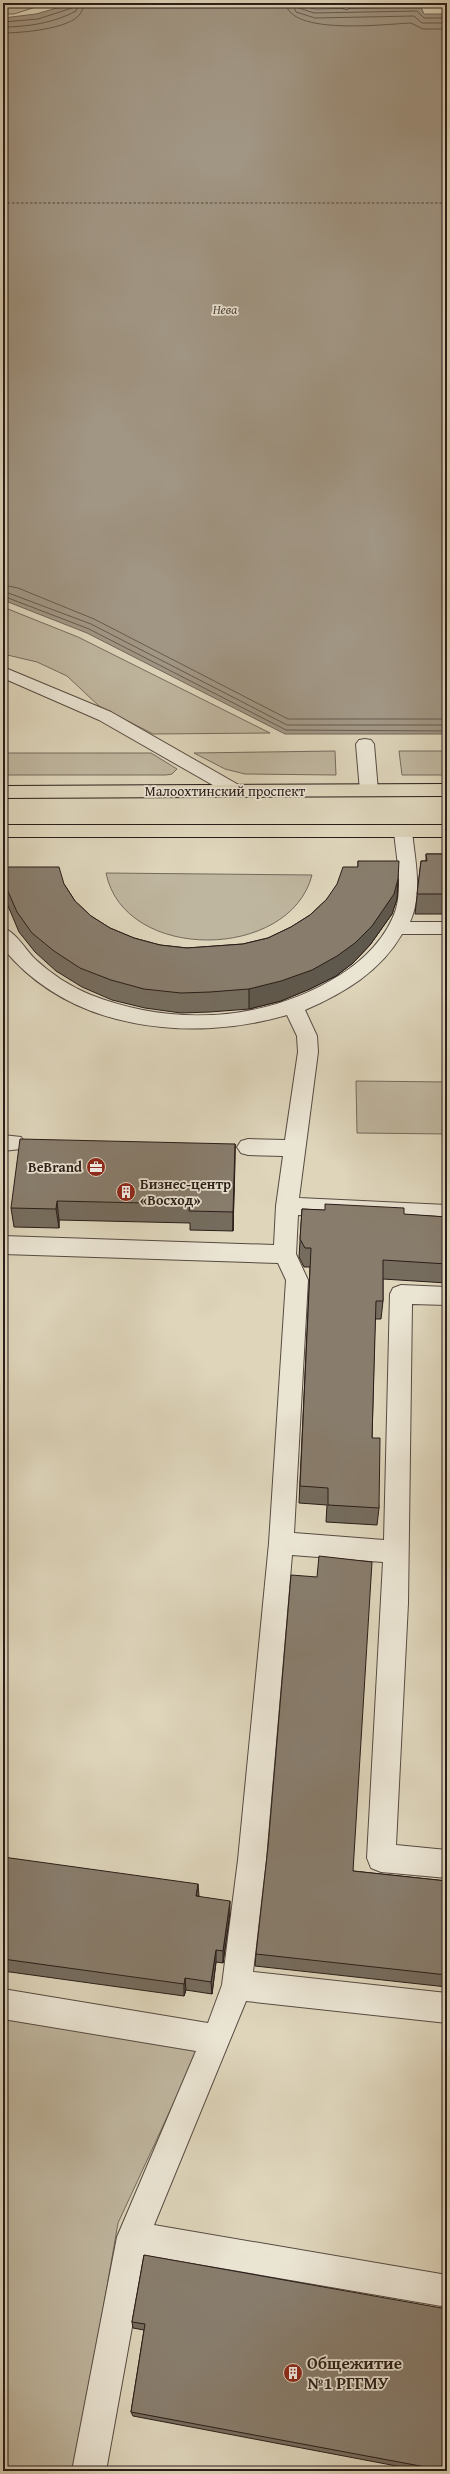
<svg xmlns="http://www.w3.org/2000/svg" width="450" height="2474" font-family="'Gentium Book Plus',serif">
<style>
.green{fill:#bfb69f;stroke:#746a5c}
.water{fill:#a19684;stroke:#716659}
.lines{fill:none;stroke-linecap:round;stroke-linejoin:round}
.shore{stroke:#665a4e;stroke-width:1}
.ferry{stroke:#54473e;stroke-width:1;stroke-dasharray:2.5 2;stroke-linecap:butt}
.minor-casing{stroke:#574b41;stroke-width:2}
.major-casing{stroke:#2a1d18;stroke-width:2}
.minor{fill:#eae4d3;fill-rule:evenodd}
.major{fill:#ded5bb;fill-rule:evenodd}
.wall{fill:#756c5e;stroke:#2a1d18}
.shaded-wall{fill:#5f584c;stroke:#2a1d18}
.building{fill:#887d6d;stroke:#2a1d18}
.labels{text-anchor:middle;stroke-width:3.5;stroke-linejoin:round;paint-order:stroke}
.far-water-label{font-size:13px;font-style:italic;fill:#54473e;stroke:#eae4d3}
.street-label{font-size:14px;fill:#2a1d18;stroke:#eae4d3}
.poi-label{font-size:14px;font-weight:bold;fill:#2a1d18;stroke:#eae4d3;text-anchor:end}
.near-poi-label{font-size:17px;font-weight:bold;fill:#2a1d18;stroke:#eae4d3;text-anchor:start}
</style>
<rect width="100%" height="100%" fill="#ded5bb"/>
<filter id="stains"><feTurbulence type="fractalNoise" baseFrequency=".005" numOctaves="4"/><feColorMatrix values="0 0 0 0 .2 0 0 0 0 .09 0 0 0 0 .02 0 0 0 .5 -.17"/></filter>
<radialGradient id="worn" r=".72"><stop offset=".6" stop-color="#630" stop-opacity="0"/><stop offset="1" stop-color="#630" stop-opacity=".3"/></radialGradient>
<!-- green -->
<g class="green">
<polygon points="3,3 48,3 14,14 3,14"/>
<polygon points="3,607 78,637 270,733 153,734 99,706 67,676 37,662 3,654"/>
<polygon points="335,751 336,775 245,774 225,769 194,753"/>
<polygon points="399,751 447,751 447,775 402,775"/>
<polygon points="3,753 151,753 177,769 172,774 166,775 3,775"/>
<path d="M106 873 312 875C290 961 124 963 106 873Z"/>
<polygon points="356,1081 447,1082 447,1134 357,1133"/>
<polygon points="3,2015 200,2046 118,2223 75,2471 3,2471"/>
</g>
<!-- water -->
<polygon class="water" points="74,3 295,3 315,9 421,7 424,14 447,14 447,734 285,734 87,633 3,600 3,18 36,14"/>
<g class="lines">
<!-- shore -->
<g class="shore">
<path d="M286 3C289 36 387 24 411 23L423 29H447"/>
<polyline points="292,3 296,12 315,18 414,16 422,23 447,23"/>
<polyline points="297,3 299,8 314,13 417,11 424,18 447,18"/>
<polyline points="3,22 38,19 72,8 73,3"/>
<path d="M3 27C27 27 54 23 76 11L79 3"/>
<path d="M3 33C20 33 70 29 80 14 82 11 84 6 85 3"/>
<polyline points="3,585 18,588 94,619 288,719 447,719"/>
<polyline points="3,591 91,624 287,725 447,725"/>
<polyline points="3,596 89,629 286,730 447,731"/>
</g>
<!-- ferry -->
<polyline class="ferry" points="3,203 447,203"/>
<defs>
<g id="minor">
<polygon points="341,3 351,3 352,6 347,9 343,8"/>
<polygon points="3,667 111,712 244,788 247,792 244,796 232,796 99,720 3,678"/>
<polygon points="365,739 371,740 374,744 378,791 375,795 363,795 360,791 356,744 359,740"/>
<path d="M403 825 409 827 412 831C415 861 423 893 410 922H447V934H402C380 972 344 993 305 1010L317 1036 318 1052 299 1198 447 1205V1221L298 1215 296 1254 308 1280 294 1533 384 1540 390 1294 393 1288 401 1285 447 1287V1305L412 1304 408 1603 396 1845 447 1850V1878L381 1872 371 1868 367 1858 383 1562 292 1555 266 1860 253 1972 447 1993V2023L246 2001 154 2225 447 2275V2307L145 2255 106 2471H72L117 2237 196 2051 3 2019V1989L208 2023 222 1985 238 1860 269 1543 286 1280 278 1263 3 1254V1236L274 1245 276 1206 283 1156 248 1155 241 1153 237 1147 241 1141 248 1139 285 1140 298 1052 297 1036 287 1015C191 1043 70 1031 3 948V928C16 932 25 949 35 959 51 974 71 987 91 995 173 1027 265 1022 340 975 364 960 387 937 396 909 403 884 396 856 394 831L397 827Z"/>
<polygon points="3,1135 21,1137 25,1143 21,1149 3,1151"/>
</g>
<g id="major">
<polygon points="447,784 447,796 3,798 3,786"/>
<rect x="3" y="825" width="444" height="12"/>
</g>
</defs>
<!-- minor casing -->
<use href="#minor" class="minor-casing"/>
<!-- major casing -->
<use href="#major" class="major-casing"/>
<!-- minor -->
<use href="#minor" class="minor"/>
<!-- major -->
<use href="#major" class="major"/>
</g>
<!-- wall -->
<g class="wall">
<polygon points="426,854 447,854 447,914 415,914 421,861 426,861"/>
<polygon points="358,861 398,879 397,899 392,914 370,945 353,963 336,976 310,989 281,1001 249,1009 210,1012 181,1013 145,1008 112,1000 82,987 56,971 35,952 19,932 3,894 3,867 64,884 75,901 91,916 110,928 134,938 160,945 187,948 243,944 268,938 291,927 310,915 326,900 358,867"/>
<polygon points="235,1144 233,1231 190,1230 190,1223 59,1220 59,1228 14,1227 11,1208"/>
<polygon points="302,1209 447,1217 447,1283 383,1279 383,1301 381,1319 375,1319 372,1438 379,1508 377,1525 326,1522 327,1505 299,1503 310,1267 304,1267 299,1257"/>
<polygon points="3,1857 199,1897 230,1913 223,1963 216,1962 212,1994 186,1990 184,1996 3,1971"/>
<polygon points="353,1871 447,1881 447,1987 255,1966 256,1954"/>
<polygon points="144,2255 447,2471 423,2471 133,2416 131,2412 144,2330 133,2328 132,2322"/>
</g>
<!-- shaded-wall -->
<g class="shaded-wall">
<polygon points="398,879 397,899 392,914 370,945 353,963 336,976 310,989 281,1001 249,1009 249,989"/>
<polygon points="235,1144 235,1163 233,1231 233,1212"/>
<polygon points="57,1201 59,1220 59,1228 56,1209"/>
<polygon points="198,1884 199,1896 196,1896"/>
<polygon points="230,1901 230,1913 223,1963 223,1951"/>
<polygon points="216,1950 216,1962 212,1994 211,1982"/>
<polygon points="185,1978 186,1990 184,1996 184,1984"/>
</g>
<!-- building -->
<g class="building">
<polygon points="426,854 447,854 447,894 417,894 421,861 427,861"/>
<polygon points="358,861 399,861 398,879 394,894 372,926 355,943 337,956 312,970 281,981 249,989 210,992 181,993 144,989 111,980 80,968 54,951 32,933 17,912 3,880 3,867 59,867 64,884 75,901 91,916 110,928 134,938 160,945 187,948 243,944 268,938 291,927 310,915 326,900 337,884 343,867 358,867"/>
<polygon points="20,1139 235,1144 233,1212 189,1211 190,1204 57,1201 56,1209 11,1208"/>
<polygon points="325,1204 404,1208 404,1214 447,1217 447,1264 383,1260 383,1301 376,1301 372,1438 380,1438 379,1508 328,1505 328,1488 300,1486 311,1248 305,1248 300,1239 302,1209 325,1210"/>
<polygon points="319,1556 372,1562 353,1871 447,1881 447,1975 256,1954 268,1847 291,1575 317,1577"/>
<polygon points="3,1857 198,1884 196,1896 230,1901 223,1951 216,1950 211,1982 185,1978 184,1984 3,1959"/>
<polygon points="144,2255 447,2309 447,2471 131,2412 145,2324 132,2322"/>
</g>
<!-- icons -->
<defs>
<symbol id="office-disc" viewBox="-11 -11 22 22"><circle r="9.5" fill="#8f2418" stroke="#eae4d3"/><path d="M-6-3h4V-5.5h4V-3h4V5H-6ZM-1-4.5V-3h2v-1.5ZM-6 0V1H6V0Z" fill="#fff"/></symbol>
<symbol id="building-disc" viewBox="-11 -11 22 22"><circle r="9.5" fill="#8f2418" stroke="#eae4d3"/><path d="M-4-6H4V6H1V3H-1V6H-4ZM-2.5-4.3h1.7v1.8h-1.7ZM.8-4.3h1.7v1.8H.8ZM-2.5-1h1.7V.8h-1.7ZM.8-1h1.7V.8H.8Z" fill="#fff"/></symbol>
</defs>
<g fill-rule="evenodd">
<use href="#office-disc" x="85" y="1156" width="22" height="22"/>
<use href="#building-disc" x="115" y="1181" width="22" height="22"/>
<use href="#building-disc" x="282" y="2362" width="22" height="22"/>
</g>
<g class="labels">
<!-- far-water labels -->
<g class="far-water-label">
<text x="225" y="314">Нева</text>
</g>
<!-- street labels -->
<g class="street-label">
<text x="225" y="796">Малоохтинский проспект</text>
</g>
<!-- poi labels -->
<g class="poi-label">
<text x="82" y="1172">BeBrand</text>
<text x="140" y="1189" text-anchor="start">Бизнес-центр<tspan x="140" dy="16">«Восход»</tspan></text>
</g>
<!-- near-poi labels -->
<g class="near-poi-label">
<text x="307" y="2369">Общежитие<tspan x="307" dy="20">№1 РГГМУ</tspan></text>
</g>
</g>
<!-- margin -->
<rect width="450" height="2474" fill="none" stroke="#ded5bb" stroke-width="16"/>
<rect x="4" y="4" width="442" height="2466" fill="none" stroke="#2a1d18" stroke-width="2"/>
<rect x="8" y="8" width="434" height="2458" fill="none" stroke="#2a1d18"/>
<rect width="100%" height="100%" filter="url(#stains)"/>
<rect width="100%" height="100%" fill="url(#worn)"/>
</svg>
